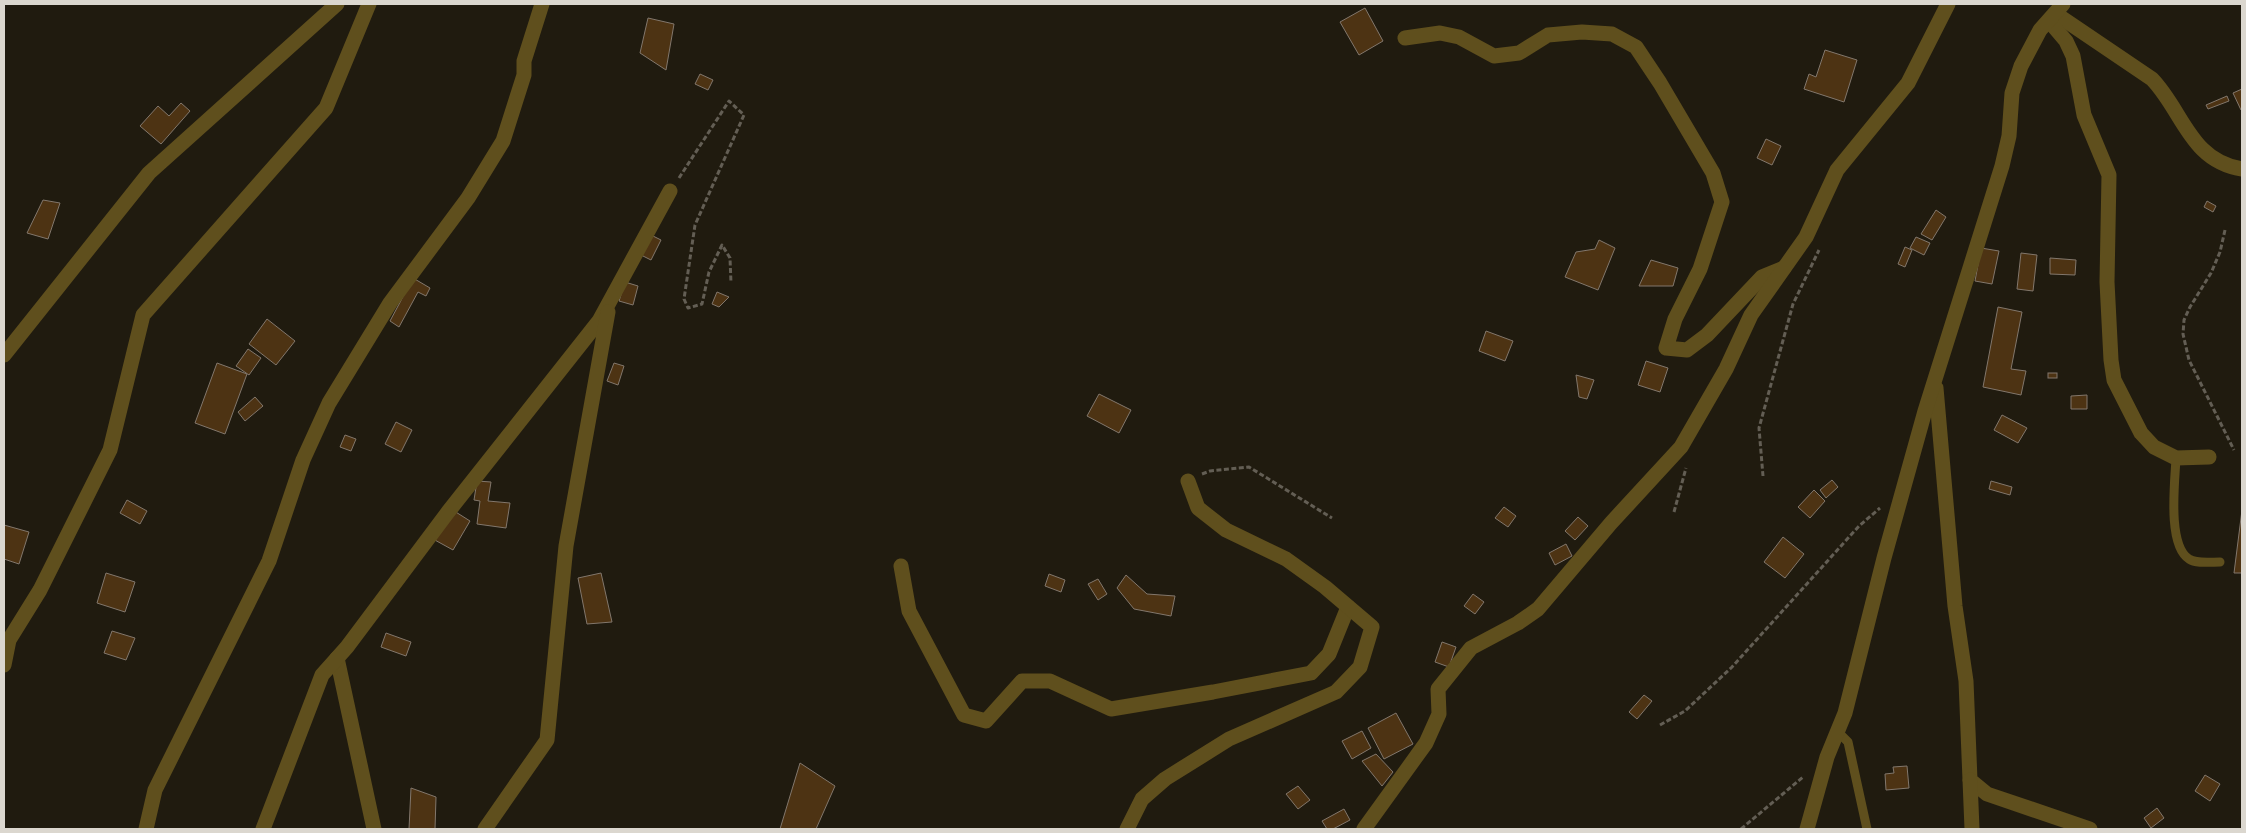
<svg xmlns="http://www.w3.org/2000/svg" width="2246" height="833" font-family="Mulish,sans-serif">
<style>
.building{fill:#4d3313;stroke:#82776c}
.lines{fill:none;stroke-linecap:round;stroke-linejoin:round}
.path{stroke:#635e54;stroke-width:3;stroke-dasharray:5 2.5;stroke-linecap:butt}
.lane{stroke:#5f4f1d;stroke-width:9}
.street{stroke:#5f4f1d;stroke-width:15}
</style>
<rect width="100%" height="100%" fill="#201b0f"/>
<!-- building -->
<g class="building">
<polygon points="1365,8 1383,41 1359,55 1340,22"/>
<polygon points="648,18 674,24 666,70 640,53"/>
<polygon points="1825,50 1857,60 1844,102 1804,89 1809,74 1816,77"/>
<polygon points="700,74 713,80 708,90 695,84"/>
<polygon points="2242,89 2242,109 2241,110 2233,93"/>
<polygon points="2227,96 2229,101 2208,109 2206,105"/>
<polygon points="181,103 190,111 161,144 140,126 158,106 169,116"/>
<polygon points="1766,139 1781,146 1772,165 1757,158"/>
<polygon points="43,200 60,203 48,239 27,233"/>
<polygon points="2207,201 2216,206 2213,212 2204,207"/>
<polygon points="1936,210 1946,217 1932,240 1921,234"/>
<polygon points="651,235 661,240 651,260 641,255"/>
<polygon points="1916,237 1930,243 1924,255 1910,248"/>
<polygon points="1599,240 1615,248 1598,290 1565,277 1576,252 1595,249"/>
<polygon points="1905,247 1912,250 1905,267 1898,264"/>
<polygon points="1981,248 1999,251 1992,284 1975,281"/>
<polygon points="2021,253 2037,255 2033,291 2017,289"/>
<polygon points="2050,258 2076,260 2075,275 2050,274"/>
<polygon points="1651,260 1678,268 1673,286 1639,286"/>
<polygon points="413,278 430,288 426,296 418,292 399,327 390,321"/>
<polygon points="625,282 638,286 633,305 619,301"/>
<polygon points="717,292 729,297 719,307 712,304"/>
<polygon points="1998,307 2022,312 2011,369 2026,371 2021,395 1983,387"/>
<polygon points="267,319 295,341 276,365 249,344"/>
<polygon points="1486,331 1513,341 1505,361 1479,351"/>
<polygon points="248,349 261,358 249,375 236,366"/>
<polygon points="1646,361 1668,368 1660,392 1638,385"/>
<polygon points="217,363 247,374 225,434 195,423"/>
<polygon points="614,363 624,366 618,385 607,381"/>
<rect x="2048" y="373" width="9" height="5"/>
<polygon points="1576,375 1594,380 1587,399 1579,397"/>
<polygon points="1099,394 1131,410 1119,433 1087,416"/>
<polygon points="2087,395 2087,409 2071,409 2071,396"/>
<polygon points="255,397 263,406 245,421 238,412"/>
<polygon points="2002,415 2027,428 2018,443 1994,430"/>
<polygon points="396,422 412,430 401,452 385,444"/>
<polygon points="345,435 356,439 351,451 340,447"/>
<polygon points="1832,480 1838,487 1826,498 1820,490"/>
<polygon points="477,481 491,482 488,501 510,503 506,528 477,524 480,501 474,500"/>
<polygon points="1991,481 2012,487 2010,495 1989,489"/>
<polygon points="1814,490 1825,501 1810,518 1798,507"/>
<polygon points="127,500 147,511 140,524 120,513"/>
<polygon points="1504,507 1516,516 1508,527 1495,518"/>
<polygon points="451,509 470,521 453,550 433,539"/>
<polygon points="2242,510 2242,573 2234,573"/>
<polygon points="1578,517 1588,526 1575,540 1565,531"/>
<polygon points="4,525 29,532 19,564 4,559"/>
<polygon points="1783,537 1804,554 1785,578 1764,562"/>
<polygon points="1566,544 1572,556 1555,565 1549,553"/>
<polygon points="106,573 135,582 125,612 97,603"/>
<polygon points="601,573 612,622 587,624 578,578"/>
<polygon points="1049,574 1065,580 1061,592 1045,586"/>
<polygon points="1126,575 1147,594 1175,596 1171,616 1134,609 1117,588"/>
<polygon points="1098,579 1107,594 1098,600 1088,584"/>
<polygon points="1473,594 1484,602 1475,614 1464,606"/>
<polygon points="112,631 135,638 126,660 104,653"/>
<polygon points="386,633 411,642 406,656 381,647"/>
<polygon points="1442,642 1456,647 1449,667 1435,662"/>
<polygon points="1644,695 1652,701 1637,719 1629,712"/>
<polygon points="1396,713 1413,744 1384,759 1368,728"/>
<polygon points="1362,731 1371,748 1352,759 1342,741"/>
<polygon points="1376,754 1393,772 1382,786 1362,761"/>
<polygon points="800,763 835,786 816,829 780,829"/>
<polygon points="1907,766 1909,788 1886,790 1885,774 1894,773 1893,767"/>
<polygon points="2205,775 2220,784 2210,801 2195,791"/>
<polygon points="1298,786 1310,800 1298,809 1286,794"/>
<polygon points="411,788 436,797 435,829 409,829"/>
<polygon points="2157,808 2164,818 2151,828 2144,818"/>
<polygon points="1344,809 1350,820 1333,829 1327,829 1322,821"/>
</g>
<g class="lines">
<!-- path -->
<g class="path">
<polyline points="679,178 729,101 744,115 695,225 684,299 688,308 702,304 709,272 722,245 730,258 731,283"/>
<polyline points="2225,230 2220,252 2211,273 2190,307 2184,320 2183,334 2189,360 2234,450"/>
<polyline points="1202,474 1210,471 1249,467 1332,518"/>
<polyline points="1763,476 1759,428 1793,304 1819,250"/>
<polyline points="1674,512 1686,468"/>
<polyline points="1660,725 1685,711 1732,667 1859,526 1880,508"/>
<polyline points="1741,829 1803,777"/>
</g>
<!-- lane -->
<g class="lane">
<path d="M2176 458C2175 481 2167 545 2189 559 2196 564 2211 562 2220 562"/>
<polyline points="1838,732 1848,742 1867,829"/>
</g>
<!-- street -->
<g class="street">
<path d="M2056 14 2152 79C2183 111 2190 161 2242 169"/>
<polyline points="2049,21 2066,41 2073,56 2084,115 2109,175 2107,282 2111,360 2114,380 2141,433 2154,447 2176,458 2209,457"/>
<polyline points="1405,38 1440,33 1459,37 1494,56 1519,53 1548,35 1582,32 1612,34 1636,47 1660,83 1713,173 1722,202 1700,269 1675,319 1666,348 1687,350 1707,335 1762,277 1784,268"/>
<polyline points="4,355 149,173 337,4"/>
<polyline points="1936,388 1955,606 1966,681 1970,780 1987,794 2090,829"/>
<polyline points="901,566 909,611 964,715 986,721 1022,681 1050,681 1111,709 1213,692 1311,673 1329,654 1348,607"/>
<polyline points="337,658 374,829"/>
<polyline points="4,665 9,640 40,590 110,450 143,315 326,108 369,4"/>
<polyline points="1970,780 1972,829"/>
<polyline points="146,829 155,790 269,561 303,460 329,403 390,303 468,198 503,141 524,75 524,61 542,4"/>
<polyline points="263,829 322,675 347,647 448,512 599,321 670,191"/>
<polyline points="485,829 547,740 566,546 608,312"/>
<polyline points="1127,829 1142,799 1165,779 1229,739 1336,692 1360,667 1372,627 1325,587 1286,559 1226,530 1198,508 1188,481"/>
<polyline points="1364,829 1426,743 1439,714 1438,689 1471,648 1518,623 1538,609 1611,523 1681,447 1726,369 1751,315 1806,237 1837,170 1908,83 1948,4"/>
<polyline points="1807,829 1827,757 1845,713 1884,558 1925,411 2002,166 2009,136 2012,93 2021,66 2040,30 2063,4"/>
</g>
</g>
<!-- border -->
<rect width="2246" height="833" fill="none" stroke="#dbd7cf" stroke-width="10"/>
</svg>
